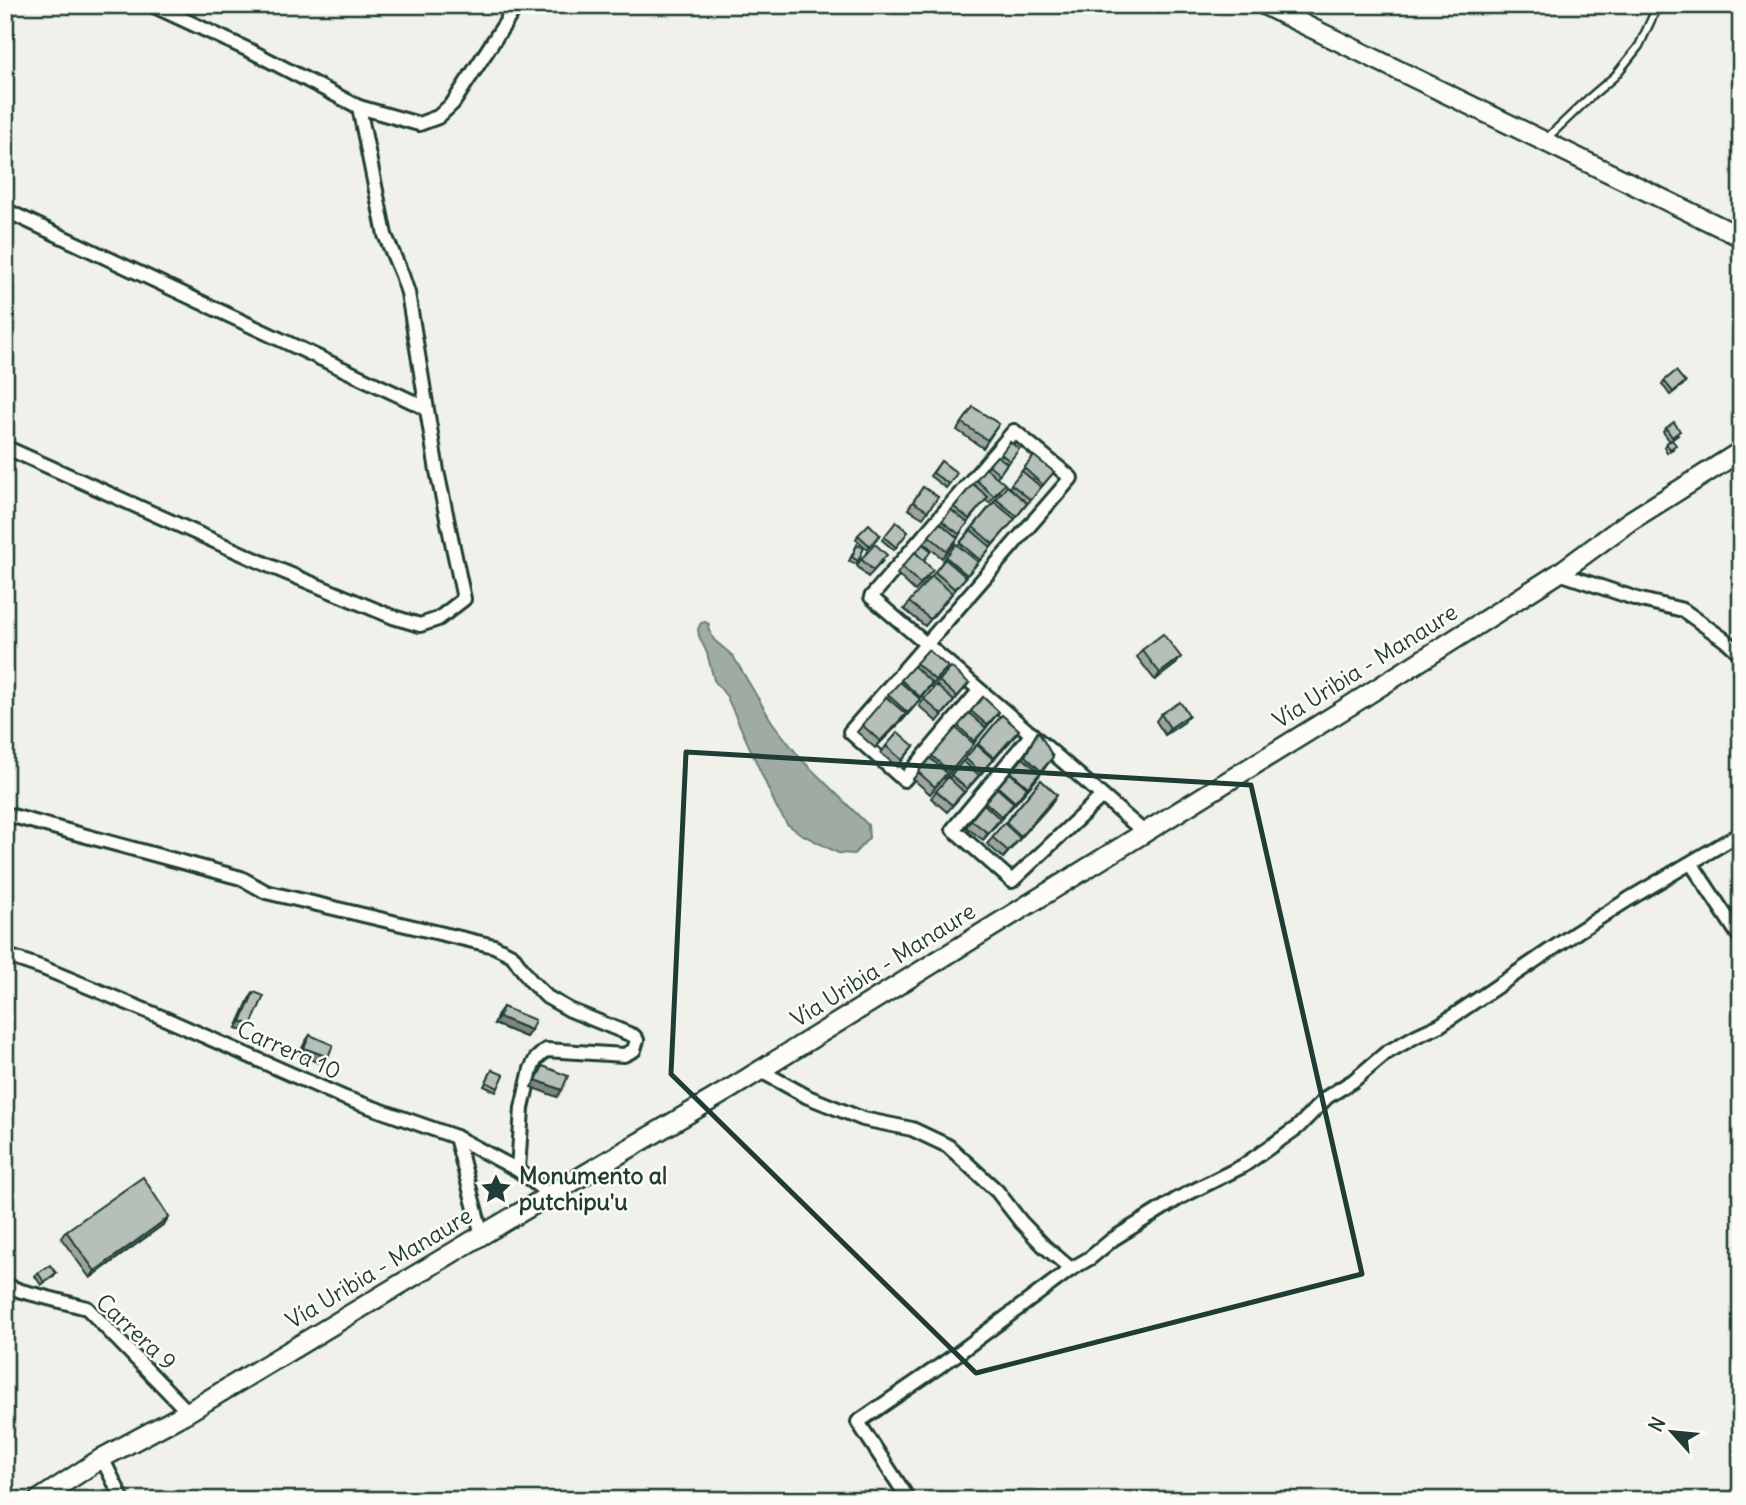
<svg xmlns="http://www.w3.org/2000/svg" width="1746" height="1505" font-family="Delius,sans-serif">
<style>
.water{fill:#9faca4;stroke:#6c8077;stroke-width:2}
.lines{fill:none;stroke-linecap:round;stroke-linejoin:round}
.lane-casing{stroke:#1f3d34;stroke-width:11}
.street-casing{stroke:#1f3d34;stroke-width:18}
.secondary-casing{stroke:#1f3d34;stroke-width:23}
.lane{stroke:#fdfcf7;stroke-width:6}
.street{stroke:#fdfcf7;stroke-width:12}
.secondary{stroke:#fdfcf7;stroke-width:18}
.wall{fill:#9da49e;stroke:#1f3d34;stroke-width:2}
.shaded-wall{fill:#7f8681;stroke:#1f3d34;stroke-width:2}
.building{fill:#b6bfb8;stroke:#1f3d34;stroke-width:2}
.marked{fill:none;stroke:#1f3d34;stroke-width:5;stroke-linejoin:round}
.labels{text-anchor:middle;stroke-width:5;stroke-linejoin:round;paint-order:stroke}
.street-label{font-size:23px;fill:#1f3d34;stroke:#fdfcf7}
.poi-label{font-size:23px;font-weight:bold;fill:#1f3d34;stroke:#fdfcf7;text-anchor:start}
</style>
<rect width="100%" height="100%" fill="#f0f1eb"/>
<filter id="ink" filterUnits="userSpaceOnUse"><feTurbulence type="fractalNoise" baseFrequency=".0143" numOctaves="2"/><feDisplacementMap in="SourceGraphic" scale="14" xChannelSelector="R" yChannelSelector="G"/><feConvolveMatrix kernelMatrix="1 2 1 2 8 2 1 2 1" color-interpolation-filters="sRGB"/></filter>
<g filter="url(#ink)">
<!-- water -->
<polygon class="water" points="705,622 709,624 708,628 714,640 733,656 772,722 801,759 868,825 869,838 854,854 838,853 801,834 787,824 776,806 727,697 714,680 707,653 699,636 698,629 701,623"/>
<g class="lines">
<defs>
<polyline id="lane" points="1546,139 1588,99 1615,76 1639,46 1658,5"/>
<g id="street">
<polyline points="152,5 251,51 359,107 419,124 438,117 453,103 517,5"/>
<polyline points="5,210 426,408"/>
<polyline points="5,447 270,566 393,617 420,625 438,619 464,599 437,471 408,293 402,275 385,235 359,107"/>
<polyline points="1559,573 1637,599 1683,610 1729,643 1741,654"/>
<path d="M979 691 904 780 850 732 1071 478 1014 431 871 597C924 642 977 688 1030 733 1069 766 1106 800 1144 832"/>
<polyline points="1032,734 953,829 1012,881 1102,796"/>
<polyline points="5,814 241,878 266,892 494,946 512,955 530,980 547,997 570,1010 634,1036 637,1040 634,1050 624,1055 546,1050 536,1059 531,1069 522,1108 518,1170"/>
<polyline points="1691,863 1741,939"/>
<polyline points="5,955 43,968 159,1016 345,1098 456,1137 518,1170 550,1195"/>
<polyline points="759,1070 808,1097 863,1119 912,1129 948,1146 997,1191 1021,1222 1044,1246 1071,1269 1090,1258 1113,1239 1179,1198 1243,1166 1298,1127 1327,1097 1353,1081 1386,1053 1416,1036 1440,1025 1577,932 1629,899 1741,833"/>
<polyline points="456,1137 482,1235"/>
<polyline points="5,1285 21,1291 87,1308 188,1412"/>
<polyline points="102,1458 123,1500"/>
<polyline points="909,1500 858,1422 957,1354 1071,1269"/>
</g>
<g id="secondary">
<polyline points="1264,5 1741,237"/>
<polyline points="38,1500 102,1458 188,1412 482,1235 730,1089 1351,705 1559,573 1630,521 1741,451"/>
</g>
</defs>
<!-- lane casing -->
<use href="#lane" class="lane-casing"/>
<!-- street casing -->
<use href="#street" class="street-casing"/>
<!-- secondary casing -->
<use href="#secondary" class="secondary-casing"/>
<!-- lane -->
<use href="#lane" class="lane"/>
<!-- street -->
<use href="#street" class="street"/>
<!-- secondary -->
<use href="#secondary" class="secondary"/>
</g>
<!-- wall -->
<g class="wall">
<polygon points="1664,381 1685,382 1683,385 1670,395 1662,384"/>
<polygon points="973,407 999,424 983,448 957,430"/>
<polygon points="1666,428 1678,435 1670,441 1663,432"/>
<polygon points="1010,442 1019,449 997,477 1000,491 989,503 985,500 967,523 953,545 942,558 924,543 976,480 997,456 999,457"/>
<polygon points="1666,443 1673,449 1667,453 1664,447"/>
<polygon points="941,461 957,473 946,488 930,476"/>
<polygon points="1024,468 1054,472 925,626 904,609 931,577 946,557 958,545 996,499 1009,488"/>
<polygon points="923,487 938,497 923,518 908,509"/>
<polygon points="896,522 908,532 894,550 882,540"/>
<polygon points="858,535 880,535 867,549 856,539"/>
<polygon points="857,545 858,561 856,564 849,561"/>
<polygon points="861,559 882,562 868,577 857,566"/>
<polygon points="923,561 928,577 915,591 897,574 902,567"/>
<polygon points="928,650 948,667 931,687 930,687 915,706 903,720 875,748 857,732"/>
<polygon points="1142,650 1176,664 1155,680 1137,657"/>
<polygon points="939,681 969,683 937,722 919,706"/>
<polygon points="983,697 999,712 945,779 943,778 930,794 913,779"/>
<polygon points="1161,714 1184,722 1165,735 1156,721"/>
<polygon points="1002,715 1019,730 1014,737 947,812 931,798 936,791 949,778"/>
<polygon points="1038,731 1053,757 1036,780 983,840 966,827 1021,760"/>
<polygon points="886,746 914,746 897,767 881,753"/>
<polygon points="1041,780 1057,795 1003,858 987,844"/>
<polygon points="254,992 246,1032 236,1028 249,999"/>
<polygon points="503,1007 531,1030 526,1037 494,1024 498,1014"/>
<polygon points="310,1035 328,1057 323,1064 299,1055 305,1042"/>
<polygon points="492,1070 498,1088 496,1092 484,1086"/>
<polygon points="164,1224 90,1278 61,1238 66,1231"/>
<polygon points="38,1273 56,1273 53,1277 41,1285 35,1276"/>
</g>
<!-- shaded-wall -->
<g class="shaded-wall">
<polygon points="1181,657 1176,664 1155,680 1160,673"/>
<polygon points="906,714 901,721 875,748 880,741"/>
<polygon points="1189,715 1184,722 1165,735 1170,728"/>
<polygon points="1019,730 1014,737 989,765 994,758"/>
<polygon points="1057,795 1053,802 1003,858 1008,851"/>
<polygon points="1014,803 1009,810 983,840 988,833"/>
<polygon points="499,1017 531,1030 526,1037 494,1024"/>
<polygon points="241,1021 251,1025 246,1032 236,1028"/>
<polygon points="304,1048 328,1057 323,1064 299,1055"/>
<polygon points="536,1080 562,1090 557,1097 531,1087"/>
<polygon points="169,1217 164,1224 90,1278 95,1271"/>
</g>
<!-- building -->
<g class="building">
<polygon points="1676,371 1685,382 1673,392 1664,381"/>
<polygon points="973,407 999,424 987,440 962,423"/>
<polygon points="1674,422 1680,431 1672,437 1666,428"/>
<polygon points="1672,440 1676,445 1670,449 1666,443"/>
<polygon points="1010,442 1019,449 1010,461 1001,454"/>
<polygon points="997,456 1007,463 1000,474 989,465"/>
<polygon points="1034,456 1054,472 1043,485 1024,468"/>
<polygon points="941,461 957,473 949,484 933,473"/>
<polygon points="986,468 1005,484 994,496 976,480"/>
<polygon points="1022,471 1041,487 1031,500 1011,484"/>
<polygon points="973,484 988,497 969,519 954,507"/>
<polygon points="1007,486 1027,503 1017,516 996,499"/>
<polygon points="923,487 938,497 928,511 913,502"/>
<polygon points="994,502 1015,519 993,544 973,527"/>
<polygon points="951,510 968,523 959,534 942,521"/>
<polygon points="896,522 908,532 896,547 884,537"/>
<polygon points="940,523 958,538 947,551 929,536"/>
<polygon points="869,524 880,535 870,546 858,535"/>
<polygon points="971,530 991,547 980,560 960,543"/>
<polygon points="875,544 887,555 873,570 861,559"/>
<polygon points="923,544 931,551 924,560 915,553"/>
<polygon points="956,544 978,562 967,575 946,557"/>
<polygon points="857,545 864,548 858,561 852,557"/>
<polygon points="915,552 933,570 920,584 902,567"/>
<polygon points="945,559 966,577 955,589 935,572"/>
<polygon points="932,576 952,593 930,619 909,602"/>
<polygon points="1163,634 1181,657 1160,673 1142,650"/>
<polygon points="928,650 948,667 935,680 916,663"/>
<polygon points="914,666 932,683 920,697 901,680"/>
<polygon points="951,667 969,683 957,697 939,681"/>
<polygon points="900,682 920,699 908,713 888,695"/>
<polygon points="936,685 954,701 942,715 924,699"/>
<polygon points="886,697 906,714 880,741 862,725"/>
<polygon points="983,697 999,712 987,725 971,711"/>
<polygon points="1180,702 1189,715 1170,728 1161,714"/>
<polygon points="969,713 986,728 974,741 958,726"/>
<polygon points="1002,715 1019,730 994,758 978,744"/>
<polygon points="956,728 974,744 950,772 932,756"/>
<polygon points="1038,731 1053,757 1041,771 1025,756"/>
<polygon points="898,732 914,746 902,760 886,746"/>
<polygon points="977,745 993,759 981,773 965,758"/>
<polygon points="930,758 947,773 935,787 918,772"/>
<polygon points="1023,758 1040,773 1028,787 1011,772"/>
<polygon points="963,761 979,775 967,789 951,775"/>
<polygon points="1010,773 1027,788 1015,802 998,787"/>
<polygon points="948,777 964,792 952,805 936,791"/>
<polygon points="1041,780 1057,795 1021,836 1006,822"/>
<polygon points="997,788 1014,803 1002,817 985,802"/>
<polygon points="984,804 1000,819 988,833 971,820"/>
<polygon points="1004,823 1020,838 1008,851 992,837"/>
<polygon points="254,992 264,996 251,1025 241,1021"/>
<polygon points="503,1007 535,1020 531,1030 499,1017"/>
<polygon points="310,1035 333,1045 328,1057 304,1048"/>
<polygon points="543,1066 568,1076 562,1090 536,1080"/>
<polygon points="492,1070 504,1075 498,1088 486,1082"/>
<polygon points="143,1177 169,1217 95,1271 66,1231"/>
<polygon points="50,1265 56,1273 44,1282 38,1273"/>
</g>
</g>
<!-- marked area -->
<path class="marked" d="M686 752 1251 785 1362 1274 976 1373 671 1074Z"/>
<!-- icons -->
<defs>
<symbol id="sight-bare" viewBox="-9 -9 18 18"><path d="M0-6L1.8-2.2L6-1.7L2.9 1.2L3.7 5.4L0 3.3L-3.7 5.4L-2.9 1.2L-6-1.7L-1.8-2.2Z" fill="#1f3d34" stroke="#fdfcf7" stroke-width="2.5" paint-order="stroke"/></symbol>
</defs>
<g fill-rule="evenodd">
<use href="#sight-bare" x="474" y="1167" width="44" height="44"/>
</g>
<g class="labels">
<!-- street labels -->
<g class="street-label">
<text transform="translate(1365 666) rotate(-32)" y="8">Vía Uribia - Manaure</text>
<text transform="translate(883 965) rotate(-32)" y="8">Vía Uribia - Manaure</text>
<text transform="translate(289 1050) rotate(24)" y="8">Carrera 10</text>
<text transform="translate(379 1268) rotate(-31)" y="8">Vía Uribia - Manaure</text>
<text transform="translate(136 1332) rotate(43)" y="8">Carrera 9</text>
</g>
<!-- poi labels -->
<g class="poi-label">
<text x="519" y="1184">Monumento al<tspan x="519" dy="26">putchipu'u</tspan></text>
</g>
</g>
<!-- margin -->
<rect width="1746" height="1505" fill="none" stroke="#fdfcf7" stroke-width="28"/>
<rect x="14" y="14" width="1718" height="1477" fill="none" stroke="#1f3d34" stroke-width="2.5" filter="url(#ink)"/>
<!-- north arrow -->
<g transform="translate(1672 1432) rotate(297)" stroke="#fdfcf7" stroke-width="5" paint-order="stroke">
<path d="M0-5L12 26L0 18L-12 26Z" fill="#1f3d34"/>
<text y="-10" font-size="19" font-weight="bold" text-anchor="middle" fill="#1f3d34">N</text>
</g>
</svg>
